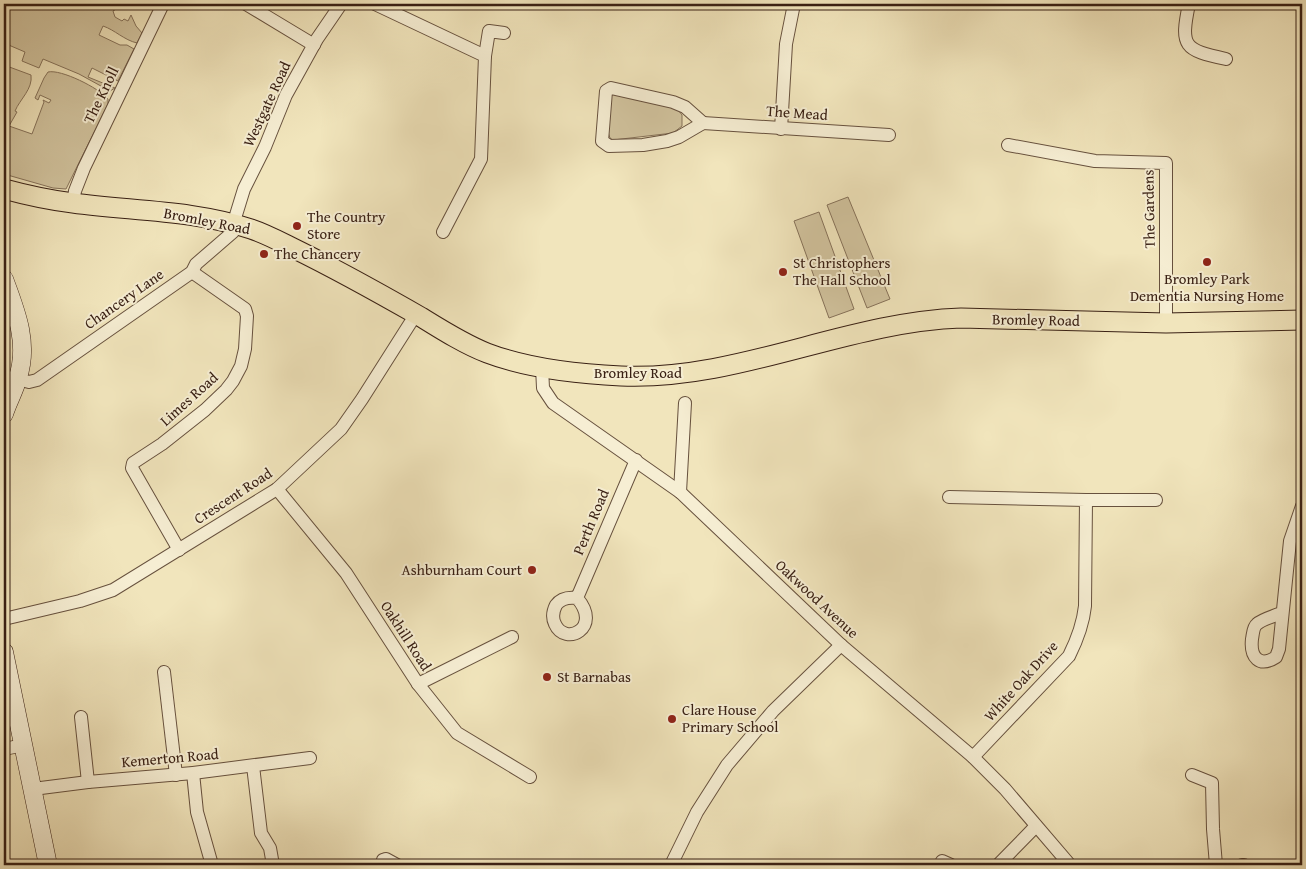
<svg xmlns="http://www.w3.org/2000/svg" width="1306" height="869" font-family="'Gentium Book Plus',serif">
<style>
.green{fill:#d2c49f;stroke:#86725a}
.lines{fill:none;stroke-linecap:round;stroke-linejoin:round}
.street-casing{stroke:#67513e;stroke-width:14}
.secondary-casing{stroke:#392014;stroke-width:19}
.primary-casing{stroke:#392014;stroke-width:21}
.street{stroke:#f6eed3;stroke-width:12}
.secondary{stroke:#f6eed3;stroke-width:18}
.primary{stroke:#f1e5bc;stroke-width:19}
.poi-dot{fill:#8f2418;stroke:#f6eed3;stroke-width:2}
.labels{text-anchor:middle;stroke-width:4;stroke-linejoin:round;paint-order:stroke}
.street-label{font-size:15px;fill:#392014;stroke:#f6eed3}
.poi-label{font-size:15px;fill:#392014;stroke:#f6eed3;text-anchor:start}
</style>
<rect width="100%" height="100%" fill="#f1e5bc"/>
<filter id="stains"><feTurbulence type="fractalNoise" baseFrequency=".004" numOctaves="4"/><feColorMatrix values="0 0 0 0 .2 0 0 0 0 .09 0 0 0 0 .02 0 0 0 .5 -.17"/></filter>
<radialGradient id="worn" r=".72"><stop offset=".6" stop-color="#630" stop-opacity="0"/><stop offset="1" stop-color="#630" stop-opacity=".3"/></radialGradient>
<!-- green -->
<g class="green">
<path d="M4 4H120L118 8 113 11 115 17 122 21 124 19 128 21 131 15 136 26 142 33 137 43C124 40 115 30 103 26L99 35 120 45H127L134 49 118 81 92 68 88 77 115 88 110 91 79 74 43 59 39 68 22 61 25 52 4 43Z"/>
<path d="M4 65 31 75C33 89 20 99 15 111L17 112 9 126 32 134 44 102 43 100 49 103 51 100 40 95 38 100 35 98 44 78 48 72C61 69 99 88 108 99V104L66 189 53 188 4 174Z"/>
<polygon points="613,93 675,106 682,115 682,126 673,133 613,140 610,138 608,132 611,97"/>
<polygon points="848,197 890,299 867,308 827,205"/>
<polygon points="819,212 854,309 829,318 794,221"/>
</g>
<g class="lines">
<defs>
<g id="street">
<polyline points="246,4 314,45"/>
<polyline points="375,4 485,56 481,159 443,232"/>
<path d="M1189 4C1180 47 1184 50 1226 59"/>
<polyline points="485,56 489,31 504,33"/>
<polygon points="611,88 673,102 685,107 703,123 679,137 667,141 643,145 609,146 602,141 606,91"/>
<polyline points="703,123 889,135"/>
<polyline points="781,129 786,44 794,4"/>
<polyline points="1008,145 1095,161 1166,163 1166,323"/>
<polyline points="73,203 75,191 84,168 163,4"/>
<polyline points="542,367 543,388 553,403 680,492 841,645 973,757 1005,789 1070,865"/>
<polyline points="18,379 29,382 37,380 192,272 196,264 233,232 236,215 244,189 265,147 286,95 317,39 341,4"/>
<polyline points="277,489 346,573 418,684 457,733 530,777"/>
<polyline points="680,492 685,403"/>
<path d="M949 497 1086 500 1085 606C1083 625 1077 640 1069 656L973 757"/>
<polyline points="1086,500 1156,500"/>
<polyline points="179,550 132,468 133,463 162,444 205,410 226,390 233,381 241,366 245,349 247,316 245,309 192,272"/>
<path d="M577 598C569 597 561 598 556 605 553 611 552 618 555 624 565 647 603 628 577 598L636 460"/>
<path d="M1282 613C1276 615 1261 620 1257 624 1253 627 1253 634 1252 639 1250 657 1259 668 1276 657L1279 649 1290 541 1302 506"/>
<polyline points="4,619 80,601 113,590 277,489 341,429 362,399 416,314"/>
<polyline points="164,672 176,775"/>
<polyline points="418,684 512,637"/>
<polyline points="81,717 88,782"/>
<polyline points="4,749 24,745"/>
<polyline points="253,766 261,833 270,848 273,865"/>
<polyline points="193,773 197,812 212,865"/>
<polyline points="1192,775 1212,783 1213,829 1216,865"/>
<polyline points="33,789 88,782 193,773 310,758"/>
<polyline points="942,861 951,865"/>
<polyline points="382,865 383,860 386,859 397,865"/>
<polyline points="671,865 697,812 727,765 773,711 841,645"/>
<polyline points="998,865 1036,826"/>
<polyline points="1242,865 1244,865"/>
</g>
<g id="secondary">
<path d="M4 279C16 311 29 343 18 377 15 390 8 401 4 414"/>
<polyline points="4,652 48,865"/>
</g>
<path id="primary" d="M4 189C26 195 49 200 73 203 132 211 194 210 251 229 266 234 279 241 293 248 336 269 379 293 421 317 442 330 464 344 487 353 529 369 577 374 621 376 738 381 845 322 961 318L1166 323 1302 320"/>
</defs>
<!-- street casing -->
<use href="#street" class="street-casing"/>
<!-- secondary casing -->
<use href="#secondary" class="secondary-casing"/>
<!-- primary casing -->
<use href="#primary" class="primary-casing"/>
<!-- street -->
<use href="#street" class="street"/>
<!-- secondary -->
<use href="#secondary" class="secondary"/>
<!-- primary -->
<use href="#primary" class="primary"/>
</g>
<!-- markers -->
<g class="poi-dot">
<circle cx="297" cy="226" r="5"/>
<circle cx="264" cy="254" r="5"/>
<circle cx="1207" cy="262" r="5"/>
<circle cx="783" cy="272" r="5"/>
<circle cx="532" cy="570" r="5"/>
<circle cx="547" cy="677" r="5"/>
<circle cx="672" cy="719" r="5"/>
</g>
<g class="labels">
<!-- street labels -->
<g class="street-label">
<text transform="translate(101 95) rotate(-64)" y="5">The Knoll</text>
<text transform="translate(267 104) rotate(-65)" y="5">Westgate Road</text>
<text transform="translate(797 113) rotate(4)" y="5">The Mead</text>
<text transform="translate(1149 209) rotate(-91)" y="5">The Gardens</text>
<text transform="translate(207 221) rotate(11)" y="5">Bromley Road</text>
<text transform="translate(124 299) rotate(-35)" y="5">Chancery Lane</text>
<text transform="translate(1036 320) rotate(1)" y="5">Bromley Road</text>
<text x="638" y="378">Bromley Road</text>
<text transform="translate(189 399) rotate(-42)" y="5">Limes Road</text>
<text transform="translate(233 496) rotate(-33)" y="5">Crescent Road</text>
<text transform="translate(591 522) rotate(-67)" y="5">Perth Road</text>
<text transform="translate(817 599) rotate(43)" y="5">Oakwood Avenue</text>
<text transform="translate(406 636) rotate(57)" y="5">Oakhill Road</text>
<text transform="translate(1021 681) rotate(-48)" y="5">White Oak Drive</text>
<text transform="translate(170 758) rotate(-5)" y="5">Kemerton Road</text>
</g>
<!-- poi labels -->
<g class="poi-label">
<text x="307" y="222">The Country<tspan x="307" dy="17">Store</tspan></text>
<text x="274" y="259">The Chancery</text>
<text x="793" y="268">St Christophers<tspan x="793" dy="17">The Hall School</tspan></text>
<text x="1207" y="284" text-anchor="middle">Bromley Park<tspan x="1207" dy="17">Dementia Nursing Home</tspan></text>
<text x="522" y="575" text-anchor="end">Ashburnham Court</text>
<text x="557" y="682">St Barnabas</text>
<text x="682" y="715">Clare House<tspan x="682" dy="17">Primary School</tspan></text>
</g>
</g>
<!-- margin -->
<rect width="1306" height="869" fill="none" stroke="#f1e5bc" stroke-width="20"/>
<rect x="5" y="5" width="1296" height="859" fill="none" stroke="#392014" stroke-width="2.5"/>
<rect x="10" y="10" width="1286" height="849" fill="none" stroke="#392014"/>
<rect width="100%" height="100%" filter="url(#stains)"/>
<rect width="100%" height="100%" fill="url(#worn)"/>
</svg>
